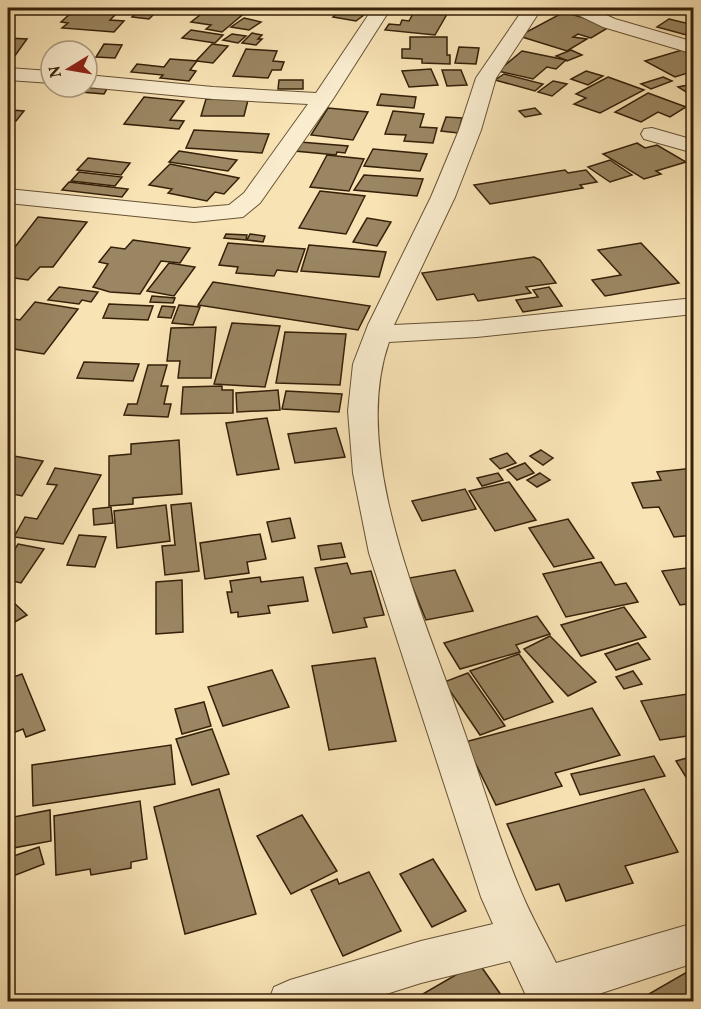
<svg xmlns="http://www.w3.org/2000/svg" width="701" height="1009" font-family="Vollkorn,serif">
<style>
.building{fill:#9a8662;stroke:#352109;stroke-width:1.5}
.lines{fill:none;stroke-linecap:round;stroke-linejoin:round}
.minor-casing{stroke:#665234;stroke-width:2}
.minor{fill:#faedcf;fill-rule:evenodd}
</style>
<rect width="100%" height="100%" fill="#f8e3b5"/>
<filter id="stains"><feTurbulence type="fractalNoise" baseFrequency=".00333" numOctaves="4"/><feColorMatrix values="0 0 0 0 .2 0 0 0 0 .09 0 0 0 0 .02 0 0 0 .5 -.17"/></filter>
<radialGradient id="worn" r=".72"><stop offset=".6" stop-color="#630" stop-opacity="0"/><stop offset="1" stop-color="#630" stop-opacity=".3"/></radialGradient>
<!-- building -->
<g class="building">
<polygon points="85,8 119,11 110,20 124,21 114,32 62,28 68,23 61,22 71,13 78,14"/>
<polygon points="132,8 160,8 149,19 132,17 139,10 131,9"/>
<polygon points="209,8 223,8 247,11 222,32 206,29 211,25 191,22"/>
<polygon points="341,10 364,15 356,21 333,17"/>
<polygon points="415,10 447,14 435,35 385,30 389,24 400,25 402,20 409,21"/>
<polygon points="564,12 611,26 591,38 578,34 573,37 587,39 567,51 519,36"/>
<polygon points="244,18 261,22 249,30 231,27"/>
<polygon points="669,19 694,25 694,37 657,27"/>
<polygon points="191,30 223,35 215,43 182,38"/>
<polygon points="252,33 262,35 258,39 262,39 256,45 242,43"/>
<polygon points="232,34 246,36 238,43 223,40"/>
<polygon points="410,37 447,37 447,55 450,55 450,64 422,63 422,59 402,58 402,49 410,49"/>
<polygon points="8,38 27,39 14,57 8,57"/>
<polygon points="104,44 122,45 115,58 96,57"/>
<polygon points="212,44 228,46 213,63 196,61"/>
<polygon points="459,47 479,48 476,64 455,63"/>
<polygon points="246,49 277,51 273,61 284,62 281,70 272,70 268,78 233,76"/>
<polygon points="571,50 582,55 567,61 556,56"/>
<polygon points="682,50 694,56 694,71 675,77 645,61"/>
<polygon points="522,51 566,60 556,69 547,67 533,79 498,71"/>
<polygon points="170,59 197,61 190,70 196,71 189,81 160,78 163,75 131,72 137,64 164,67"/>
<polygon points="431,69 438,85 409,87 402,71"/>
<polygon points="442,70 461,70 467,85 447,86"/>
<polygon points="586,71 603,76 588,85 571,79"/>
<polygon points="504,74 543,84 535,91 495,80"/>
<polygon points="608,77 644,90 600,113 574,104 586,98 576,94"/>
<polygon points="663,77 672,81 651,89 641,84"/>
<polygon points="279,80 303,80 303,89 278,89"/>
<polygon points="553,81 567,84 552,96 538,92"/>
<polygon points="694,84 694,97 678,87"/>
<polygon points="85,87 107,89 104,94 81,92"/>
<polygon points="648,93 686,107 670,117 658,112 641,122 615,112"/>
<polygon points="381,94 416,97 414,108 377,105"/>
<polygon points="144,97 184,101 170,120 184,121 179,129 124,124"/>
<polygon points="206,99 248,100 244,116 201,116"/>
<polygon points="328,108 368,112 353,140 311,135"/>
<polygon points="535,108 541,114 525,117 519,111"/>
<polygon points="11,110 24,111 16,121 8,120 8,114"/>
<polygon points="393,111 424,114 420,127 437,128 433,143 404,141 406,135 385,134"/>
<polygon points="446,117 462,118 458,133 441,131"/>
<polygon points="194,130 269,134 262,153 186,148"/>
<polygon points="300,142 348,146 345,153 337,152 336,155 295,151"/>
<polygon points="637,143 645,148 657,145 686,162 656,171 661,174 644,179 603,154"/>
<polygon points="373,149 427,154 420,171 364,166"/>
<polygon points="179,151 237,160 228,171 169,162"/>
<polygon points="327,155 364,159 349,191 310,187"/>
<polygon points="88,158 130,163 121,175 77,170"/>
<polygon points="610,160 632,175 610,182 588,167"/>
<polygon points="170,164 239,178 224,194 215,192 207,201 168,193 172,189 149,185"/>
<polygon points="565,170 568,173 586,170 597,182 580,185 583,188 490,204 474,185"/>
<polygon points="79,172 122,177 115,186 71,181"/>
<polygon points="364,175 423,179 417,196 354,190"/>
<polygon points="69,182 128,189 122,197 62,190"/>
<polygon points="320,191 365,196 346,234 299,228"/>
<polygon points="38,217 87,222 53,267 40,267 28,280 8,277 8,256"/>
<polygon points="367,218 391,222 377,246 353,242"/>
<polygon points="226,234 247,235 246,240 224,238"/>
<polygon points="250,234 265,236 263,242 247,240"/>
<polygon points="133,240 190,248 180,263 161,261 140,294 110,292 93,287 108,264 99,262 111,247 125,249"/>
<polygon points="228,243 305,249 297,272 277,270 274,276 236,273 238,267 219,265"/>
<polygon points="641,243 679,283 605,296 592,280 621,275 598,250"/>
<polygon points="309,245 386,252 379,277 301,271"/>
<polygon points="534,257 540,260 556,283 526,287 531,293 478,301 474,294 437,300 422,273"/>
<polygon points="169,263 195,267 174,296 147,291"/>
<polygon points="213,282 370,306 358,330 198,305"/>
<polygon points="59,287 98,292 91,302 82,300 79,304 48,300"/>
<polygon points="549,287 562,306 523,312 516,300 538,297 533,290"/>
<polygon points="152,296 175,298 173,303 150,302"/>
<polygon points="35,302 78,309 44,354 8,348 8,318 20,320"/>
<polygon points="109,304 153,306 148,320 103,318"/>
<polygon points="179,305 200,307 193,325 172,323"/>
<polygon points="162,306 175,307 171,318 158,317"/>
<polygon points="232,323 280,326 265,387 214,384"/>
<polygon points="216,327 211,378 178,378 180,361 167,361 171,328"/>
<polygon points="285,332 346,334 340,385 276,383"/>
<polygon points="84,362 139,364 133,381 77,378"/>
<polygon points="148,365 167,365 161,386 168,386 164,404 171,404 168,417 124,415 128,404 137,404"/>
<polygon points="222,386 222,390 233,390 233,413 181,414 183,387"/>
<polygon points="278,390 280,410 237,412 236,393"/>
<polygon points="286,391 342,394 339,412 282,409"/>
<polygon points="267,418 279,469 237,475 226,423"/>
<polygon points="336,428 345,457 295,463 288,434"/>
<polygon points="179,440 182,494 133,498 133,504 109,506 109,456 131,454 131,444"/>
<polygon points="541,450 553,458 543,465 530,456"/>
<polygon points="507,453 516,463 500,469 490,459"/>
<polygon points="8,455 43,461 22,496 8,493"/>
<polygon points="525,463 534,473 517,480 507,470"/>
<polygon points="55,468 101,475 63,544 14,537 25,517 37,519 57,485 47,484"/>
<polygon points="694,468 694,535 674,537 659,507 643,508 632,483 661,480 657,472"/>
<polygon points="498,473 503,480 482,486 477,478"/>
<polygon points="540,473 550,480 537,487 527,480"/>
<polygon points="509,482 536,520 495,531 469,491"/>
<polygon points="465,489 476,509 422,521 412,501"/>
<polygon points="191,503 199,571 165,575 162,546 175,545 171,505"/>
<polygon points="166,505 170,541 117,548 114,511"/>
<polygon points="111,507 113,523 94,525 93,509"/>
<polygon points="290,518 295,538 272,542 267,522"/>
<polygon points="568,519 594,558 554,567 529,528"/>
<polygon points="260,534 266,559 247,562 249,573 205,579 200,543"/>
<polygon points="79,535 106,537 95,567 67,565"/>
<polygon points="341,543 345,557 321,560 318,546"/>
<polygon points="18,544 44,549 21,583 8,580 11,571 8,570 8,560"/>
<polygon points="601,562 615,585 626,583 638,602 566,617 543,574"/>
<polygon points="347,563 351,574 371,571 384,615 364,618 367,627 333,633 315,568"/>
<polygon points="694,567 694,603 680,605 662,571"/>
<polygon points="455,570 473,611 426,620 409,578"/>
<polygon points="260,577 261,582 303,577 308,601 268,606 270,613 238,617 238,612 231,613 227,592 232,592 230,581"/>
<polygon points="182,580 183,632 156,634 156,582"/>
<polygon points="13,602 27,615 8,626 8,605"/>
<polygon points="624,607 646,637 581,656 561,625"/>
<polygon points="537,616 550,634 516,645 520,652 460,669 444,643"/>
<polygon points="550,636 596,682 568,696 524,649"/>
<polygon points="638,643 650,659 616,670 605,654"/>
<polygon points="519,654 553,702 504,720 470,671"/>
<polygon points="375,658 396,741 329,750 312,666"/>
<polygon points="272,670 289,707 223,726 208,687"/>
<polygon points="633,671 642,684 624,689 616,677"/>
<polygon points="468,673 505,726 480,735 444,682"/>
<polygon points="22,674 45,730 26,737 23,729 8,735 8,679"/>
<polygon points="694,693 694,735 660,740 641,701"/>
<polygon points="204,702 211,726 182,734 175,709"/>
<polygon points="592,708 620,755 555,773 562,786 496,805 465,742"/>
<polygon points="212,729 229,774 192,785 176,739"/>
<polygon points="171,745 175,784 33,806 32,765"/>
<polygon points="654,756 665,776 580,795 571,774"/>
<polygon points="694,756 694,790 676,761"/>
<polygon points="219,789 256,914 185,934 154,807"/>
<polygon points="644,789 678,852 625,866 633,883 566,901 559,884 536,890 507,824"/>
<polygon points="140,801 147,859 131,862 131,868 91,875 90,869 56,875 54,816"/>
<polygon points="50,810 51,841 8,849 8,818"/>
<polygon points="302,815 337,871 291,894 257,836"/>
<polygon points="39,847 44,864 8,878 8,858"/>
<polygon points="433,859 466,911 432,927 400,874"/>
<polygon points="369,872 401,931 343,956 311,890 337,879 339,884"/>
<polygon points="478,962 506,1002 409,1002"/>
<polygon points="694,968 694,1002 635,1002"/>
</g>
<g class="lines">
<defs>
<g id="minor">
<polygon points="373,8 391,8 333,99 260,203 243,217 194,222 8,203 8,189 194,208 229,205 244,193 308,104 213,99 87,87 87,75 213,87 316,93"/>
<path d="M524 8H542L496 78 481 130 455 197 394 325 477 321 694 298V314L477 337 389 342C350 453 421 608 458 714 480 774 497 836 522 894 532 918 545 940 556 963L694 923V963L574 1002H529L510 961 421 983 361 1002H268L274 987 290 980 421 941 493 924 481 897 369 553 353 473 348 411 353 364 368 325 431 197 459 130 476 78Z"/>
<polygon points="569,8 591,8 615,19 694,42 694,54 603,27 572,12"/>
<polygon points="8,68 51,71 51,83 8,80"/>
<polygon points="652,128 694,140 694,153 644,139 641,134 644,129"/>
</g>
</defs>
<!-- minor casing -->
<use href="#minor" class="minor-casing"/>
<!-- minor -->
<use href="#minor" class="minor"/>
</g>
<!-- margin -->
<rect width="701" height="1009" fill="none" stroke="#f8e3b5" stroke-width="30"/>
<rect x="9" y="9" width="683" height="991" fill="none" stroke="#352109" stroke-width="3"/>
<rect x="15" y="15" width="671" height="979" fill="none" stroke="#352109" stroke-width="1.5"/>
<!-- north arrow -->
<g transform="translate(69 69) rotate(259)"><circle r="28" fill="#faedcf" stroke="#ab9b80" stroke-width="1.5"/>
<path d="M0-4.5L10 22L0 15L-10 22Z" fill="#8f2418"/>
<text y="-9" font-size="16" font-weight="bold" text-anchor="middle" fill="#352109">N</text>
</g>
<rect width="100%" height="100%" filter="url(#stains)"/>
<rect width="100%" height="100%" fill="url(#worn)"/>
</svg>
